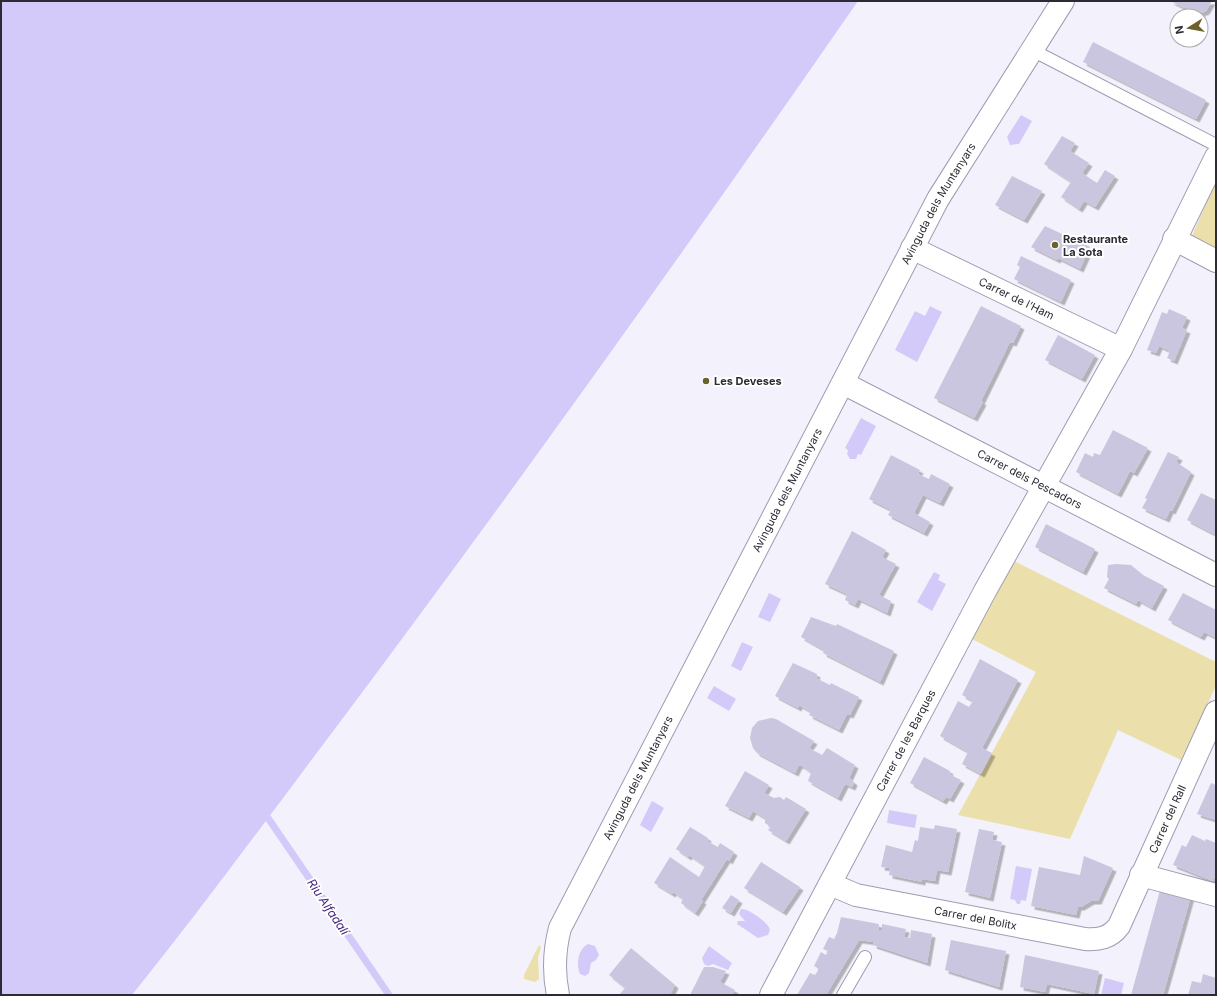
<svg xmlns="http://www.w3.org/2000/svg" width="1217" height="996" font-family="Inter,sans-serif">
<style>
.green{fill:#ebe0ac}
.water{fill:#d4caf9}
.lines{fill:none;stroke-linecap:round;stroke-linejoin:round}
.stream{stroke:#d4caf9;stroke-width:7}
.building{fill:#cbc6df;filter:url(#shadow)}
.lane-casing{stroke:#a09bb2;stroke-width:14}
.street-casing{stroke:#a09bb2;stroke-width:24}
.lane{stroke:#fff;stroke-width:12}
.street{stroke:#fff;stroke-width:22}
.poi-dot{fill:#6b612d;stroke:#fff;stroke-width:1.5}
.labels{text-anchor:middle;stroke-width:4;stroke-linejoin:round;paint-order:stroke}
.street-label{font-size:11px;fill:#2c2a33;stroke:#fff}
.poi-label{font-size:11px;font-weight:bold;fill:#2c2a33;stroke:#fff;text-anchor:start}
.water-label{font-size:12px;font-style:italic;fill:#482980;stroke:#fff}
</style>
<defs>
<filter id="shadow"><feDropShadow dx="3.5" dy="3.5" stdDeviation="0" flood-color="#0004"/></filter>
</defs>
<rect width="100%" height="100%" fill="#f3f1fb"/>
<!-- green -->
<g class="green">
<polygon points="1216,181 1216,249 1192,236"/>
<polygon points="1014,561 1216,662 1216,686 1181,760 1118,730 1070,839 958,815 1036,672 972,639"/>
<polygon points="539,945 541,947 538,958 539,979 535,982 524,979 524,975"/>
</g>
<!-- water -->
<g class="water">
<path d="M1 1H858C691 242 521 480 346 714 275 808 206 903 132 995H1Z"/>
<polygon points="1021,115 1032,121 1019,144 1010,145 1007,137"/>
<polygon points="930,306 942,312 917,362 895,350 915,311 925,316"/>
<polygon points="861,418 876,426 861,455 858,454 856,459 850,459 847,454 848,450 845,448"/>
<polygon points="934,572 940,575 938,580 946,584 932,611 917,602"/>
<polygon points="769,593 781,599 770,622 758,617"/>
<polygon points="742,642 753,647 741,671 731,666"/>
<polygon points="714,686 736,699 729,711 707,698"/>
<polygon points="652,801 664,808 651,832 640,825"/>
<polygon points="889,810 917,815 915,828 887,823"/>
<polygon points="1016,866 1032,869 1026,901 1021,900 1020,904 1017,904 1015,900 1010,899"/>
<path d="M741 909C748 908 769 923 770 930L768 935 758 938 737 924 738 921H745L739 914Z"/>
<path d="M588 944 595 946 599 955 596 960 591 963 589 973 585 976 580 974C576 964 578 949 588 944Z"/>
<polygon points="709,946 732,963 728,970 713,964 708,966 704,964 702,958"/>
<polygon points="1105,978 1124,983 1121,995 1101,995"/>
</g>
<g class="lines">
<!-- stream -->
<polyline class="stream" points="268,818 389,995"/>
</g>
<!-- building -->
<g class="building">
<polygon points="1170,1 1212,1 1206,11 1201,13 1192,8 1191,11"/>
<polygon points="1093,42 1206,100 1196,119 1083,62"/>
<polygon points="1062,136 1075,143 1070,151 1089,163 1082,173 1097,183 1105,170 1115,176 1095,207 1084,201 1079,209 1061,197 1071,182 1044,164"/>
<polygon points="1012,176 1042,191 1024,220 995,205"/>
<polygon points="1045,226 1090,247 1080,269 1058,258 1057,260 1031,247"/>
<polygon points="1021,256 1071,280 1061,302 1014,279 1020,267 1017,265"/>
<polygon points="981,306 1021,326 1013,343 1010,342 981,401 983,402 974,418 934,398"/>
<polygon points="1169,309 1187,317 1182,328 1187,330 1174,361 1167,358 1170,351 1159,346 1156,353 1147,350 1162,312 1167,314"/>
<polygon points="1058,335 1095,355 1082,379 1045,360"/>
<polygon points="1113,430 1148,448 1134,473 1130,471 1118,494 1076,472 1085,453 1093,457 1094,453 1100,455"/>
<polygon points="1168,452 1179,457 1176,462 1191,472 1172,511 1170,510 1166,519 1142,508 1147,499 1145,498"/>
<polygon points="891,455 920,470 918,474 929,479 931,474 950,484 940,503 923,495 914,513 930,522 924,533 888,515 891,510 869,499"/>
<polygon points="1201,493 1216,500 1216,535 1187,520"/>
<polygon points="1046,524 1095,549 1083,572 1035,547"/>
<polygon points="852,531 886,550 882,557 896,564 879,595 891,601 887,613 858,599 855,605 845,600 847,594 825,584"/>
<polygon points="1116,564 1131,565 1143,575 1164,586 1152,608 1138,600 1136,604 1104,588 1109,579 1107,577 1108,565"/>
<polygon points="1183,593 1216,610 1216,638 1204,632 1201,637 1168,620"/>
<polygon points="811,617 836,626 837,624 894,651 880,682 823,653 824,650 801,637"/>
<polygon points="980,659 1018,680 982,748 992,753 981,774 962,764 968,752 940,736 958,701 969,707 973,701 962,695"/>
<polygon points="793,663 817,674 816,678 830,685 831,683 859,697 850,715 847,714 839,730 809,715 811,712 799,705 798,708 775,696"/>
<polygon points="771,718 776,719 814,741 809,748 822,755 827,748 855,765 849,778 854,782 852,787 845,784 838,798 808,781 811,773 802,766 799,765 795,773 757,753 753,748 750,738 752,728 758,721"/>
<polygon points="924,757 950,771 949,774 961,780 950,799 946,797 943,801 910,783"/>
<polygon points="745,771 769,785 764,793 774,798 780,797 784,800 786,797 806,809 786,841 768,830 771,827 765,823 765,818 753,811 749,818 725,806"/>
<polygon points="1211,783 1216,785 1216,820 1197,814"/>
<polygon points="935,825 957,829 948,872 937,870 935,881 922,879 922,882 889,875 890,868 881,867 886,845 912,852 915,840 918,841 920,827 934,829"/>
<polygon points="690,827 708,838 707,841 718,847 720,843 734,852 729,861 727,859 701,900 703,901 695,913 681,903 683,899 673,892 672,894 654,883 670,857 699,877 705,866 689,855 688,857 676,849"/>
<polygon points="979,829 994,832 992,840 1002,842 990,898 965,892"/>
<polygon points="1192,835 1205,841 1206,839 1216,843 1216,874 1213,881 1173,865 1182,845 1186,847"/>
<polygon points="1084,856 1113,868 1098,901 1091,901 1081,907 1078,907 1076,915 1031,906 1039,867 1080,875"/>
<polygon points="761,862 800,887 783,912 744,888"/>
<polygon points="1161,887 1191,896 1163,995 1131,995"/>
<polygon points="731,895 739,900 731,913 722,908"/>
<polygon points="841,917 879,924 878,930 882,930 882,924 906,929 904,937 910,938 911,930 932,934 927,963 873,945 874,942 859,940 826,995 797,995 810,973 815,975 819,969 814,966 821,952 826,955 828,951 823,949 829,937 834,939 837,933"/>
<polygon points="951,940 1006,951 999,987 945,970"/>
<polygon points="631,948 675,985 670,995 619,995 625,988 609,975"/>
<polygon points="1025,955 1099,971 1094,994 1047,984 1045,992 1020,987"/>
<polygon points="704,967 713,967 726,971 720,982 735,990 732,995 690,995"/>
<polygon points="1203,974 1216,978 1216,995 1188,995 1192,981 1201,983"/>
</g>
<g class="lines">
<defs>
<g id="lane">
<polyline points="1032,50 1216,145"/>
<polyline points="843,995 865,957"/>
</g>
<g id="street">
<polyline points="1174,239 1216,261"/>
<path id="s1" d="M912 248 1121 349"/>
<path id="s2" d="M843 383 1216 575"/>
<polyline points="1141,875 1216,895"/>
<path id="s3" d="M830 884 856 895 1085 939C1099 940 1110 938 1119 926L1216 712"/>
<path id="s4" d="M558 995C553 971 554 951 560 928L938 199 1063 1"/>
<path id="s5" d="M771 995 985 591 1121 349 1216 157"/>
</g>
</defs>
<!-- lane casing -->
<use href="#lane" class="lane-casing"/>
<!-- street casing -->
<use href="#street" class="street-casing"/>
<!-- lane -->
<use href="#lane" class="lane"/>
<!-- street -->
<use href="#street" class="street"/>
</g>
<!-- markers -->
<g class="poi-dot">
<circle cx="1055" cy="245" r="4"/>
<circle cx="706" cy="381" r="4"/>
</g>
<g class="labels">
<!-- street labels -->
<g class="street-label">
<text dy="4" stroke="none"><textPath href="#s4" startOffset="885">Avinguda dels Muntanyars</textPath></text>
<text dy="4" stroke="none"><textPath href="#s1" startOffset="116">Carrer de l’Ham</textPath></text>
<text dy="4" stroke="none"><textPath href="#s2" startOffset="210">Carrer dels Pescadors</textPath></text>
<text dy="4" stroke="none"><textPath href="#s4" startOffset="561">Avinguda dels Muntanyars</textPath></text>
<text dy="4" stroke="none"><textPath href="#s5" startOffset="288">Carrer de les Barques</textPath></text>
<text dy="4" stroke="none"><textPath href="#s4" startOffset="237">Avinguda dels Muntanyars</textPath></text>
<text dy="4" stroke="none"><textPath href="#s3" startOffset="417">Carrer del Rall</textPath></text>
<text dy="4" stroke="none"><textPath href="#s3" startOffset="150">Carrer del Bolitx</textPath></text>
</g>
<!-- poi labels -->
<g class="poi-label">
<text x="1063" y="243">Restaurante<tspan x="1063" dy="13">La Sota</tspan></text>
<text x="714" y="385">Les Deveses</text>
</g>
<!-- water labels -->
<g class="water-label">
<text transform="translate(328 907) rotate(56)" y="4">Riu Alfadalí</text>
</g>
</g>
<!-- border -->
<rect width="1217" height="996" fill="none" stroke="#2c2a33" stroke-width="4"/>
<!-- north arrow -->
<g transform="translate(1189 28) rotate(259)"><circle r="19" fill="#ffffff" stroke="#abaaad"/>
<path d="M0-3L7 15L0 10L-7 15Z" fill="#6b612d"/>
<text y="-6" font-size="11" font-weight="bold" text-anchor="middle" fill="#2c2a33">N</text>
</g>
</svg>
